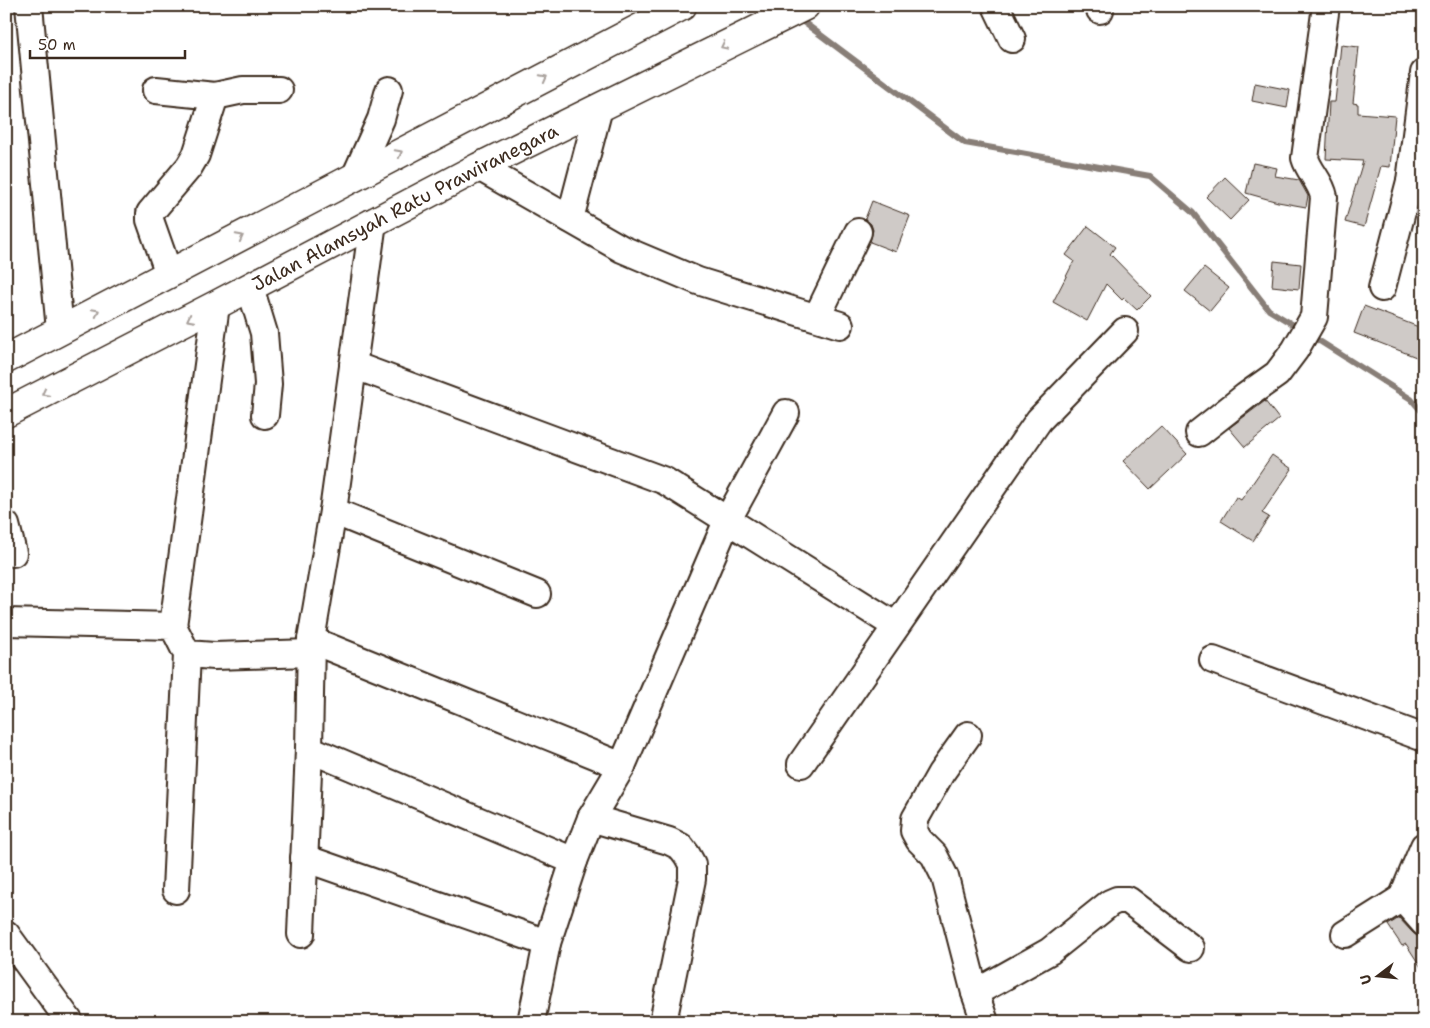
<svg xmlns="http://www.w3.org/2000/svg" width="1430" height="1028" font-family="'Shantell Sans',sans-serif">
<style>
.lines{fill:none;stroke-linecap:round;stroke-linejoin:round}
.stream{stroke:#887e77;stroke-width:6}
.building{fill:#cfcac7;stroke:#3b2a1e}
.minor-casing{stroke:#3b2a1e;stroke-width:30}
.highway-casing{stroke:#3b2a1e;stroke-width:31}
.minor{stroke:#fff;stroke-width:26}
.highway{stroke:#fff;stroke-width:28}
.oneway{stroke:#a79f9a}
.labels{text-anchor:middle;stroke-width:4;stroke-linejoin:round;paint-order:stroke}
.street-label{font-size:19px;fill:#3b2a1e;stroke:#fff}
</style>
<rect width="100%" height="100%" fill="#fff"/>
<filter id="ink" filterUnits="userSpaceOnUse"><feTurbulence type="fractalNoise" baseFrequency=".02" numOctaves="2"/><feDisplacementMap in="SourceGraphic" scale="10" xChannelSelector="R" yChannelSelector="G"/><feConvolveMatrix kernelMatrix="1 2 1 2 8 2 1 2 1" color-interpolation-filters="sRGB"/></filter>
<g filter="url(#ink)">
<g class="lines">
<!-- stream -->
<g class="stream">
<polyline points="798,18 965,143 1150,176 1193,213 1269,310 1300,329"/>
<polyline points="1310,335 1411,399 1424,414"/>
</g>
</g>
<!-- building -->
<g class="building">
<polygon points="1341,45 1359,47 1353,103 1358,104 1358,113 1395,116 1390,167 1381,166 1364,227 1345,222 1363,161 1326,159 1329,102 1335,102"/>
<polygon points="1255,83 1290,90 1287,108 1252,101"/>
<polygon points="1253,163 1277,168 1275,176 1299,180 1308,196 1306,207 1278,202 1246,193"/>
<polygon points="1225,177 1249,200 1230,220 1206,197"/>
<polygon points="872,201 910,216 896,252 870,242 873,230 871,224 865,219"/>
<polygon points="1088,226 1115,247 1110,254 1151,296 1137,310 1124,298 1122,300 1106,284 1087,321 1053,302 1074,261 1066,255"/>
<polygon points="1274,261 1301,264 1299,289 1272,286"/>
<polygon points="1204,268 1229,288 1210,311 1185,291"/>
<polygon points="1364,306 1424,329 1424,360 1354,333"/>
<polygon points="1265,401 1279,419 1245,447 1229,428"/>
<polygon points="1161,426 1187,454 1150,489 1123,461"/>
<polygon points="1272,455 1292,469 1262,513 1269,517 1253,541 1221,521 1236,497 1241,500"/>
<polygon points="1399,918 1413,933 1419,937 1424,938 1424,972 1406,944 1402,946 1388,925"/>
</g>
<g class="lines">
<defs>
<g id="minor">
<polyline points="29,6 60,330"/>
<polyline points="996,6 1012,39"/>
<polyline points="1099,6 1100,10"/>
<polyline points="1424,73 1410,181 1424,184"/>
<polyline points="156,90 215,96"/>
<polyline points="479,167 622,249 698,281 840,325"/>
<polyline points="355,177 381,119 389,90"/>
<polyline points="570,219 599,108"/>
<polyline points="169,274 150,220 150,213 189,167 196,155 215,96 243,90 279,90"/>
<polyline points="250,287 264,333 268,384 265,415"/>
<polyline points="1382,288 1410,181"/>
<polyline points="817,317 858,232"/>
<polyline points="353,365 665,481 896,626"/>
<path d="M1199 433 1246 396 1277 374 1295 350 1314 317 1324 197C1321 181 1309 172 1305 158L1326 6"/>
<polyline points="333,511 537,594"/>
<polyline points="6,525 13,553"/>
<polyline points="6,622 173,626 187,654 214,656 310,653"/>
<polyline points="173,626 216,305"/>
<polyline points="311,640 622,766 727,521 786,413"/>
<polyline points="1213,660 1424,738"/>
<polyline points="968,735 941,773 915,819 914,831 919,840 934,855 945,877 975,993 985,1022"/>
<polyline points="309,749 574,861"/>
<polyline points="801,764 1039,420 1125,331"/>
<polyline points="591,818 669,841 681,847 687,855 692,864 692,879 663,1022"/>
<polyline points="304,858 547,943"/>
<polyline points="176,890 187,654"/>
<polyline points="1402,898 1424,846"/>
<polyline points="6,934 70,1022"/>
<polyline points="301,934 309,749 311,640 333,511 373,222"/>
<polyline points="1345,934 1402,898 1424,923"/>
<polyline points="975,993 1050,951 1110,903 1117,900 1128,900 1191,948"/>
<polyline points="531,1022 547,943 574,861 591,818 622,766"/>
</g>
<g id="highway">
<polyline points="6,359 682,6"/>
<path id="s1" d="M6 413 216 305 479 167 805 6"/>
</g>
</defs>
<!-- minor casing -->
<use href="#minor" class="minor-casing"/>
<!-- highway casing -->
<use href="#highway" class="highway-casing"/>
<!-- minor -->
<use href="#minor" class="minor"/>
<!-- highway -->
<use href="#highway" class="highway"/>
</g>
<!-- one-way arrows -->
<defs><path id="oneway-chevron" d="M-2-3.5L2.5 0L-2 3.5" fill="none" stroke-width="1.6" stroke-linecap="round" stroke-linejoin="round" transform="scale(1.25)"/></defs>
<g class="oneway">
<use href="#oneway-chevron" transform="translate(724 46) rotate(154)"/>
<use href="#oneway-chevron" transform="translate(544 78) rotate(-28)"/>
<use href="#oneway-chevron" transform="translate(399 153) rotate(-28)"/>
<use href="#oneway-chevron" transform="translate(240 237) rotate(-28)"/>
<use href="#oneway-chevron" transform="translate(96 312) rotate(-27)"/>
<use href="#oneway-chevron" transform="translate(190 319) rotate(153)"/>
<use href="#oneway-chevron" transform="translate(45 393) rotate(153)"/>
</g>
</g>
<g class="labels">
<!-- street labels -->
<g class="street-label">
<text dy="7" stroke="none"><textPath href="#s1" startOffset="449">Jalan Alamsyah Ratu Prawiranegara</textPath></text>
</g>
</g>
<!-- margin -->
<rect width="1430" height="1028" fill="none" stroke="#fff" stroke-width="25"/>
<rect x="12" y="12" width="1405" height="1003" fill="none" stroke="#3b2a1e" stroke-width="2" filter="url(#ink)"/>
<!-- north arrow -->
<g transform="translate(1378 976) rotate(254)" stroke="#ffffff" stroke-width="4" paint-order="stroke">
<path d="M0-4L9 19L0 12L-9 19Z" fill="#3b2a1e"/>
<text y="-8" font-size="14" font-weight="bold" text-anchor="middle" fill="#3b2a1e">U</text>
</g>
<!-- scale -->
<path d="M30 50v8h155v-8" fill="none" stroke="#3b2a1e" stroke-width="2.5"/>
<text x="38" y="50" font-size="15" fill="#3b2a1e" stroke="#ffffff" stroke-width="4" paint-order="stroke">50 m</text>
</svg>
